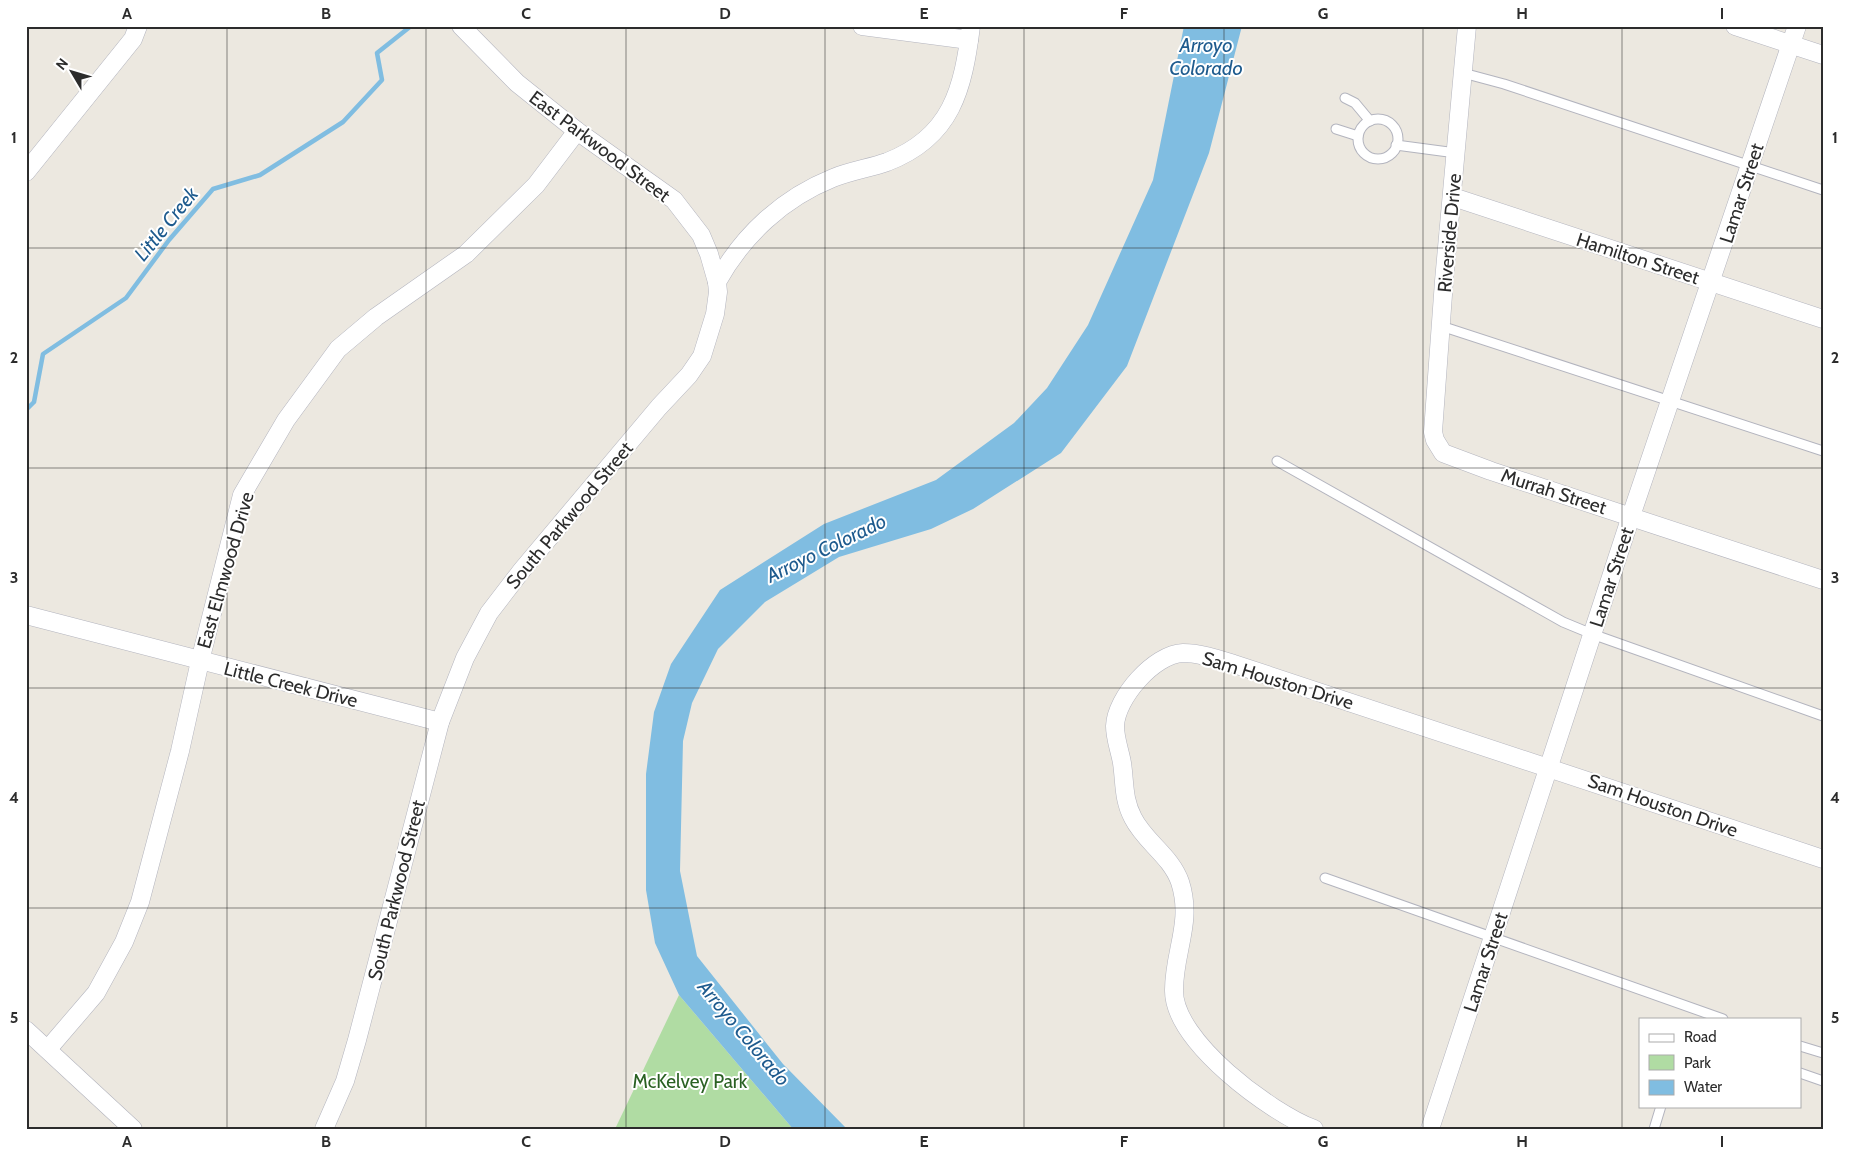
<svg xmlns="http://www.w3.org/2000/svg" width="1849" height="1155" font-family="Cabin,sans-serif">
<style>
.green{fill:#b0dca3}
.water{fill:#80bde1}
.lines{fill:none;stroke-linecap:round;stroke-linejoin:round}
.stream{stroke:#80bde1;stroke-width:4.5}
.lane-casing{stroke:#b3b4be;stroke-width:11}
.street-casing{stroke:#b3b4be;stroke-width:19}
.lane{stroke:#fff;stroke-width:9}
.street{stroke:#fff;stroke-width:18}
.grid{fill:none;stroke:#2c2c2c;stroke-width:1;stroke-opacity:0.55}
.labels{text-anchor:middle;stroke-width:4;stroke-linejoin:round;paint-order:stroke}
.street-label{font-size:19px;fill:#2c2c2c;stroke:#fff}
.park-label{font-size:19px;fill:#2a6123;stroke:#fff}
.water-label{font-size:20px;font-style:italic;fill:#1e5b8e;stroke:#fff}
.neatline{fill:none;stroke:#2c2c2c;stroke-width:2}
.grid-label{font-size:16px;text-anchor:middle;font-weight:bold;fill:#2c2c2c}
</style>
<rect width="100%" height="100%" fill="#ece8e0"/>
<!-- green -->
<polygon class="green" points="679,995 793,1129 615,1129"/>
<!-- water -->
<polygon class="water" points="1184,26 1242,26 1209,153 1127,366 1061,453 973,509 931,529 839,557 765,602 718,649 692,703 683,741 680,871 697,956 783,1064 847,1129 793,1129 679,995 655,943 646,890 646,774 654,712 671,664 720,590 824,524 936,480 1014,423 1047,388 1088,325 1153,180"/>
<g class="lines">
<!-- stream -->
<polyline class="stream" points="26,410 34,402 43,354 126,298 169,240 213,189 260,175 343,122 382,80 377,53 411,26"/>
<defs>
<g id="lane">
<polyline points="1463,73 1504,84 1823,190"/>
<polyline points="1345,98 1355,103 1370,121"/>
<circle cx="1378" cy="139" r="20"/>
<polyline points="1336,129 1358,136"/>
<polyline points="1396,145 1456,153"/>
<polyline points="1441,326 1823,451"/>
<polyline points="1277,461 1563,622 1592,634 1823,716"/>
<polyline points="1325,878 1723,1019"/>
<polyline points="1800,1046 1823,1053"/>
<polyline points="1800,1073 1823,1081"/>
<polyline points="1654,1129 1661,1106"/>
</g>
<g id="street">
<polyline points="461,26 517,83 577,131 674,200 701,235 709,254 717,282"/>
<polyline points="862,26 969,40"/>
<polyline points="1467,26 1444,281 1433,432 1435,440 1443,453 1491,471 1823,580"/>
<polyline points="1735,26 1823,55"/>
<polyline points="26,172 133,39 138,26"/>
<polyline points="1453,197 1823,319"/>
<polyline points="26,615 440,722"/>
<polyline points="26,1030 133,1129"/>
<polyline points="48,1049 96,993 124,942 140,902 180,751 200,661 242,495 286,420 338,349 376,317 466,254 536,185 577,131"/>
<path d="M324 1129 345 1081 357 1040 440 722 465 658 489 613 522 570 659 407 689 375 702 356 715 314 718 292 717 282C743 235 783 198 833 178 850 171 870 168 887 162 952 137 963 89 971 26"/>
<path d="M1314 1129C1271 1113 1173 1041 1174 990 1174 951 1193 922 1180 882 1171 856 1145 842 1133 818 1123 799 1125 783 1122 763 1120 751 1115 739 1115 726 1116 698 1154 654 1183 653 1200 653 1218 659 1234 664L1823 859"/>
<polyline points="1430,1129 1631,516 1797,26"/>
</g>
</defs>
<!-- lane casing -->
<use href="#lane" class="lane-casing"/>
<!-- street casing -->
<use href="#street" class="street-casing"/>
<!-- lane -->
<use href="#lane" class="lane"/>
<!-- street -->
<use href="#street" class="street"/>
</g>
<!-- grid -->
<path class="grid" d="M227 26V1129M426 26V1129M626 26V1129M825 26V1129M1024 26V1129M1224 26V1129M1423 26V1129M1622 26V1129M26 248H1823M26 468H1823M26 688H1823M26 908H1823"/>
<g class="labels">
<!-- street labels -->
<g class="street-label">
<text transform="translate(600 146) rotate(37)" y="7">East Parkwood Street</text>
<text transform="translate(1741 193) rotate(-72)" y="7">Lamar Street</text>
<text transform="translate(1449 233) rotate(-85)" y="7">Riverside Drive</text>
<text transform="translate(1638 258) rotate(18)" y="7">Hamilton Street</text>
<text transform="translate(1554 491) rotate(18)" y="7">Murrah Street</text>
<text transform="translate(569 515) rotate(-50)" y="7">South Parkwood Street</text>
<text transform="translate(225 570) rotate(-74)" y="7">East Elmwood Drive</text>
<text transform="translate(1611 577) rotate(-72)" y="7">Lamar Street</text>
<text transform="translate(1278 680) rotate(17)" y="7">Sam Houston Drive</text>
<text transform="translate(291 684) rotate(14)" y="7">Little Creek Drive</text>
<text transform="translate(1663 805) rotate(19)" y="7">Sam Houston Drive</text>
<text transform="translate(396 890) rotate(-76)" y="7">South Parkwood Street</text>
<text transform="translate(1485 962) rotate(-72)" y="7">Lamar Street</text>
</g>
<!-- park labels -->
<g class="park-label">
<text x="690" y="1088">McKelvey Park</text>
</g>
<!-- water labels -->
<g class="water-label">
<text x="1206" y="52">Arroyo<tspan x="1206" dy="23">Colorado</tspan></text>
<text transform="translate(166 224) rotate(-51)" y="7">Little Creek</text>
<text transform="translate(826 548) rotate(-26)" y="7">Arroyo Colorado</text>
<text transform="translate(744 1033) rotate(50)" y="7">Arroyo Colorado</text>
</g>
</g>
<!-- border -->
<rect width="1849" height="1155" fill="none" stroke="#ffffff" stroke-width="55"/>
<!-- legend -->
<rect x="1639" y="1018" width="162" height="90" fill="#ffffff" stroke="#ababab"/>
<rect x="1649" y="1034" width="25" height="8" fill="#ffffff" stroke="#ababab"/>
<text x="1684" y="1042" font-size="15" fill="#2c2c2c">Road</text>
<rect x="1649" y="1055" width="25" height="15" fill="#b0dca3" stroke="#ababab"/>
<text x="1684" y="1068" font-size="15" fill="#2c2c2c">Park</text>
<rect x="1649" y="1080" width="25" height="15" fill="#80bde1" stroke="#ababab"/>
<text x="1684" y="1092" font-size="15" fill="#2c2c2c">Water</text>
<!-- north arrow -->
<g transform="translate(72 72) rotate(308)" stroke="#ffffff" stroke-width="4" paint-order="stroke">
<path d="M0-4L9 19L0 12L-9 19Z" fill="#2c2c2c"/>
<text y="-8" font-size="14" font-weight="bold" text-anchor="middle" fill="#2c2c2c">N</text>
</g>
<rect x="28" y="28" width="1794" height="1100" class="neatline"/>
<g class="grid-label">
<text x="127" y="19">A</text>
<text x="326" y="19">B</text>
<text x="526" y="19">C</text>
<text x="725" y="19">D</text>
<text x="924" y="19">E</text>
<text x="1124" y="19">F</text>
<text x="1323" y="19">G</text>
<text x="1522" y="19">H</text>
<text x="1722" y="19">I</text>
<text x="14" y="143">1</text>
<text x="1835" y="143">1</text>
<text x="14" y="363">2</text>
<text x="1835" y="363">2</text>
<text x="14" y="583">3</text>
<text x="1835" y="583">3</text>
<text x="14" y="803">4</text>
<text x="1835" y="803">4</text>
<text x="14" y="1023">5</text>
<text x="1835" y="1023">5</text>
<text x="127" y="1147">A</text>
<text x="326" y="1147">B</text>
<text x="526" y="1147">C</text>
<text x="725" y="1147">D</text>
<text x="924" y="1147">E</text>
<text x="1124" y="1147">F</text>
<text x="1323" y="1147">G</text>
<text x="1522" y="1147">H</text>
<text x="1722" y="1147">I</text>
</g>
</svg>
